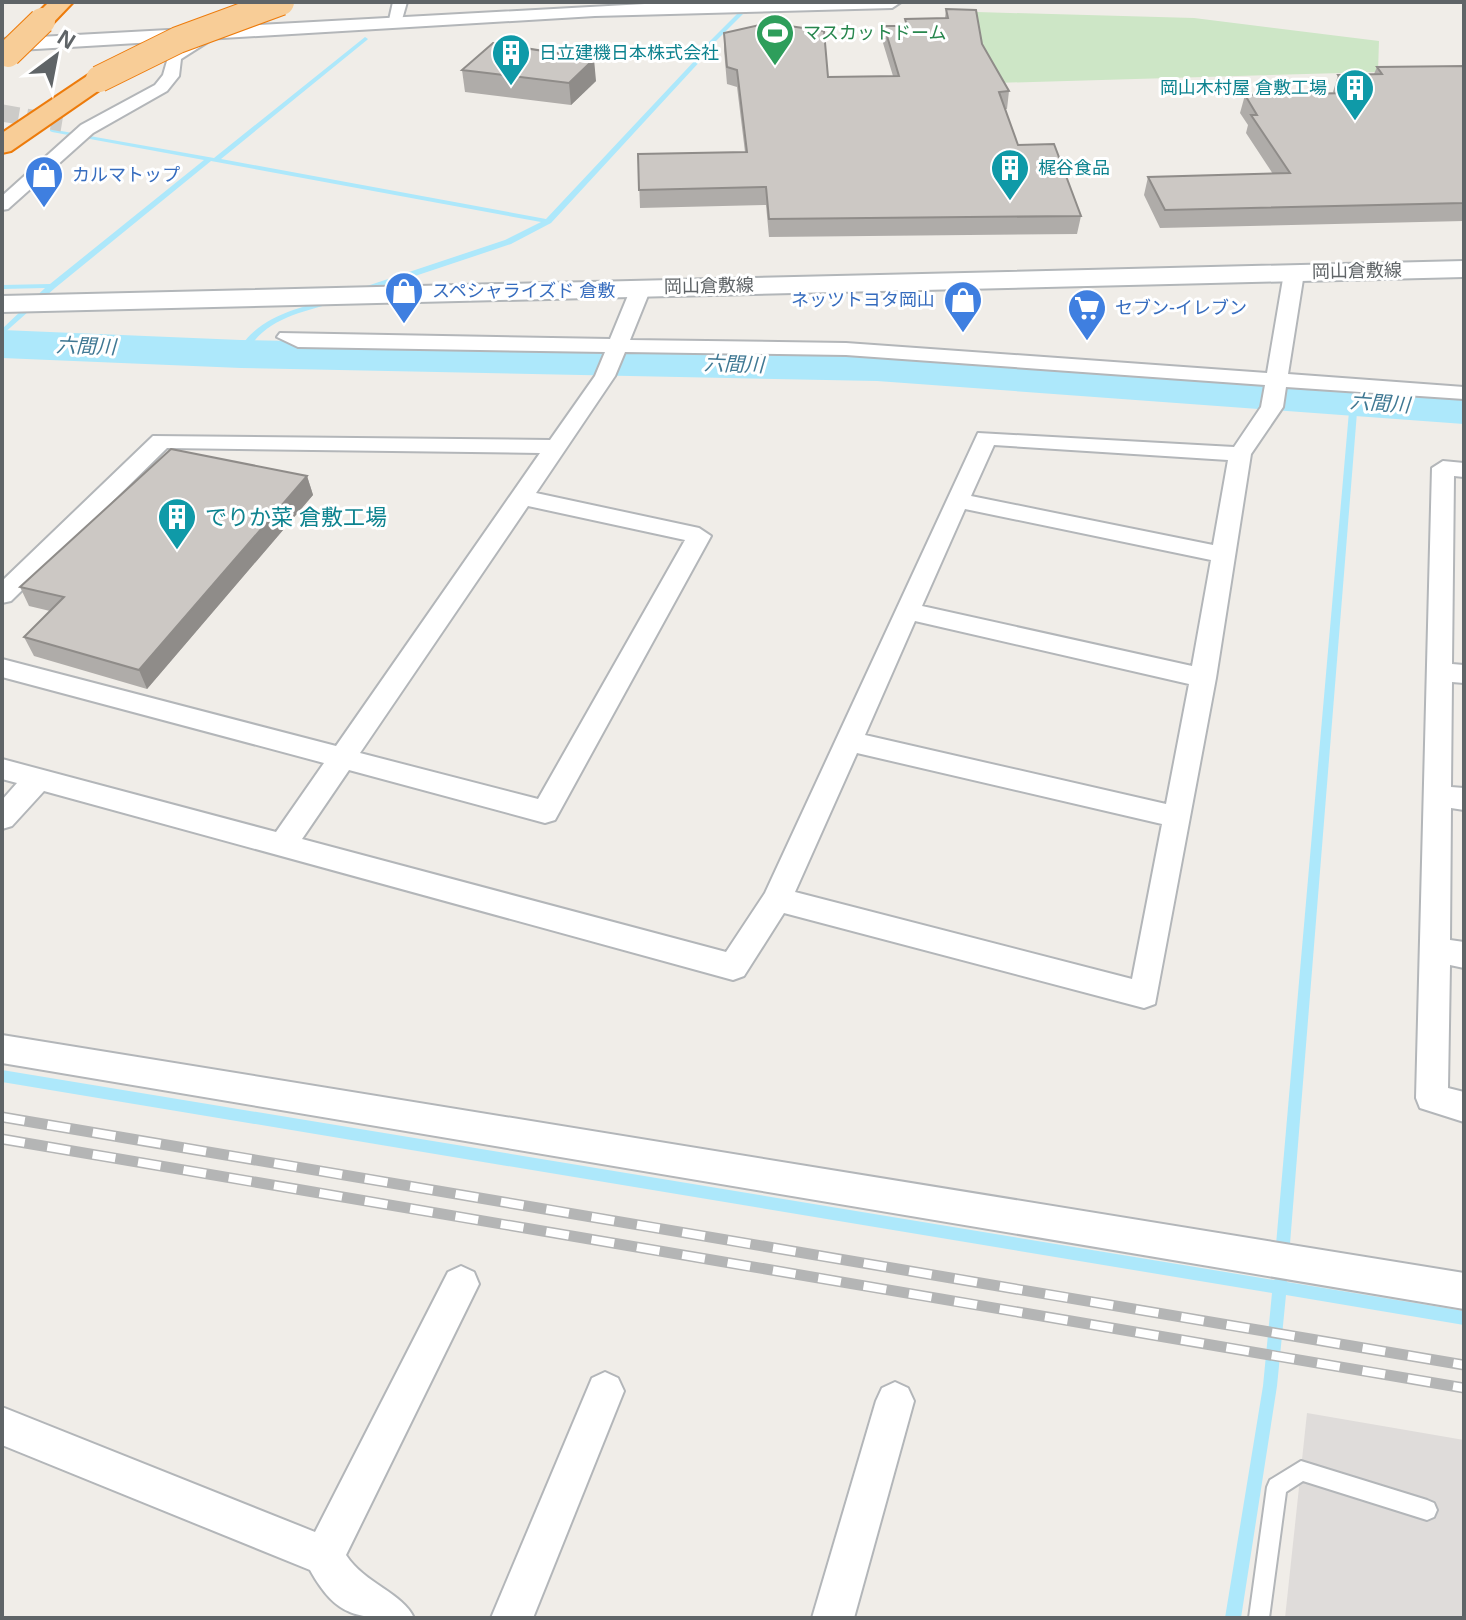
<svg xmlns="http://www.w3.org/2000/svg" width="1466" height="1620" font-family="Helvetica,'Noto Sans JP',sans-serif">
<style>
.industrial{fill:#dfdcda}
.green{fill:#cde6c6}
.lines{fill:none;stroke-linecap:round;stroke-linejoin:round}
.stream{fill:#ade8fb;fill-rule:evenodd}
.river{fill:#ade8fb;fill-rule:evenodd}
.minor-tunnel{stroke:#cccbc8;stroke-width:17;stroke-dasharray:17 8;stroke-linecap:butt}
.service-casing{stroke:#b3b6b9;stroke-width:4}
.minor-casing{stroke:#b3b6b9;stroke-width:4}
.tertiary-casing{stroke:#b3b6b9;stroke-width:4}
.secondary-casing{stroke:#b2b6b9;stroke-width:4}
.motorway-casing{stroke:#ed7b0b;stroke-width:4}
.service{fill:#fff;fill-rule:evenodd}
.minor{fill:#fff;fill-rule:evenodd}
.tertiary{fill:#fff;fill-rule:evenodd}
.secondary{fill:#fff;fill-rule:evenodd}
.motorway{fill:#f8cd97;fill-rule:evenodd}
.rail-casing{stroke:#b4b5b5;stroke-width:11}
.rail{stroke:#fff;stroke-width:8;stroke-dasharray:23;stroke-linecap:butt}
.motorway-bridge-casing{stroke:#ed7b0b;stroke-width:28;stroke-linecap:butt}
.motorway-bridge{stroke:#f8cd97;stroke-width:26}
.wall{fill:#afaca9}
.shaded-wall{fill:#8f8c89}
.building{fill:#ccc8c4;stroke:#8f8c89;stroke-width:2}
.labels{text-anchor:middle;stroke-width:6;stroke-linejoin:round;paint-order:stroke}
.far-leisure-label{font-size:18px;fill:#27864d;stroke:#fff;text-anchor:start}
.far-culture-label{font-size:18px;fill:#0d838f;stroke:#fff;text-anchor:start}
.far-shop-label{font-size:18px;fill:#366cbe;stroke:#fff;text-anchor:start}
.far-street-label{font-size:18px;fill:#5f6467;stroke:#fff}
.far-water-label{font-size:20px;font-style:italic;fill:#407994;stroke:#fff}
.culture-label{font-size:22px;fill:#0d838f;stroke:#fff;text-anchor:start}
</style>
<rect width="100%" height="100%" fill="#f0ede8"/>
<!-- industrial -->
<polygon class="industrial" points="1307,1413 1464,1440 1464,1618 1285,1618"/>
<!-- green -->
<polygon class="green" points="977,12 1194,18 1379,41 1378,72 995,83 975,31"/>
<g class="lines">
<!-- stream -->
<g class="stream">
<polygon points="749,2 755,2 706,51 704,57 551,223 511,244 364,293 358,293 358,289 505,240 541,222 211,161 55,288 2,335 2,329 45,288 2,289 2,285 50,284 204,160 52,132 50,131 50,129 214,158 365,37 368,39 367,40 221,159 546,219 699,56 701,50"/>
<path d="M337 297 341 299 340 301C301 313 265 317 244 356L237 354C255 316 300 308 337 297Z"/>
<polygon points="1354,397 1358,400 1289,1256 1287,1261 1282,1263 1277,1261 1275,1256 1350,400"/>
<polygon points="2,1070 1274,1280 1280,1275 1285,1277 1287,1282 1464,1311 1464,1325 1286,1295 1277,1386 1241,1618 1225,1618 1263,1386 1272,1293 2,1082"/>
</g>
<!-- river -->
<polygon class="river" points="2,330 241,340 877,353 1464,394 1464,424 877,381 241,368 2,358"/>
<!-- minor-tunnel -->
<polyline class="minor-tunnel" points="2,113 62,123"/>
<defs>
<polygon id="service" points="1301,1461 1427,1500 1434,1503 1437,1510 1434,1517 1427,1520 1303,1481 1286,1492 1269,1618 1249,1618 1267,1487 1270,1480"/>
<g id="minor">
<polygon points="393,2 407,2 401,23 389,20"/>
<polygon points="201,35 214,38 181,59 179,76 167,91 93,133 8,209 2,210 2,196 81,125 155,85 163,75 169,54"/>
<path d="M1294 267 1304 273 1288 374 1464 387V399L1286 387 1283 407 1251 454 1216 678 1155 1004 1144 1008 784 913 744 976 733 980 44 791 12 826 2 829V800L17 783 2 779V759L276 832 324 763 2 677V659L336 746 540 453 167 448 11 601 2 603V581L153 436 550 440 595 376 605 352 298 347 277 337 280 333 610 339 631 288 641 282 651 288 630 340 846 343 1267 373 1284 273ZM625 352 846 355 1265 385 1261 407 1234 447 978 433 765 893 726 952 302 839 349 770 545 823 555 820 711 536 699 528 536 493 615 376ZM994 445 1228 460 1213 545 971 496ZM528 506 685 540 538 799 360 753ZM965 509 1211 560 1192 666 922 606ZM915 621 1189 684 1166 804 865 735ZM857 753 1162 824 1132 979 795 892Z"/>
<polygon points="1443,461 1464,463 1464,477 1454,476 1452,664 1464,665 1464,683 1452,682 1451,787 1464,788 1464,810 1451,808 1450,940 1464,942 1464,968 1450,965 1448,1088 1464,1092 1464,1122 1420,1108 1416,1098 1432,468"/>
<polygon points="2,1035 1464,1273 1464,1309 2,1063"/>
<path d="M461 1266 474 1272 479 1284 346 1555C365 1584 403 1593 414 1618 359 1618 338 1620 310 1570L2 1445V1407L315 1532 448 1272Z"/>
<polygon points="605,1372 618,1378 624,1391 533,1618 491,1618 592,1378"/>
<polygon points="895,1382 908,1388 914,1401 854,1618 812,1618 876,1401 882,1388"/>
</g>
<polygon id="tertiary" points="681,2 901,2 892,8 595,16 2,51 2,39"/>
<polygon id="secondary" points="1464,261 1464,277 2,312 2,296"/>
<g id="motorway">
<polygon points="49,2 73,2 50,26 34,26 30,21"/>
<polygon points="99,71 112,79 108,84 11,151 2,153 2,133 90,74"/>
</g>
</defs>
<!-- service casing -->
<use href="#service" class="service-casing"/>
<!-- minor casing -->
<use href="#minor" class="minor-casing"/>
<!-- tertiary casing -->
<use href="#tertiary" class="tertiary-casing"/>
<!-- secondary casing -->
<use href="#secondary" class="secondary-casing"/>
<!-- motorway casing -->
<use href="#motorway" class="motorway-casing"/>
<!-- service -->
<use href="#service" class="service"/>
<!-- minor -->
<use href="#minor" class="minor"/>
<!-- tertiary -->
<use href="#tertiary" class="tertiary"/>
<!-- secondary -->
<use href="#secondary" class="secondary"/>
<!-- motorway -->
<use href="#motorway" class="motorway"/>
<defs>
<g id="rail">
<polyline points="2,1117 1464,1365"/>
<polyline points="2,1139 1464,1388"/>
</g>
</defs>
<!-- rail casing -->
<use href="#rail" class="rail-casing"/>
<!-- rail -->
<use href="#rail" class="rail"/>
<defs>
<g id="motorway-bridge">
<polyline points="8,54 42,21"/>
<polyline points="99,79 178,40 281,2"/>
</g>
</defs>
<!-- motorway-bridge casing -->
<use href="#motorway-bridge" class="motorway-bridge-casing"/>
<!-- motorway-bridge -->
<use href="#motorway-bridge" class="motorway-bridge"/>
</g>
<!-- wall -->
<g class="wall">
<polygon points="946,9 982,44 1009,91 1007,109 1005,109 1018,145 1081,216 1077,234 769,237 766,205 640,208 638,154 745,152 737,87 727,84 724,50 724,33 828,77 893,76 883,43 884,26 905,26 905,19 945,18"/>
<polygon points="1464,66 1464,221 1160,228 1144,195 1148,177 1273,174 1246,133 1248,125 1240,113 1245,95 1334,93 1333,92 1338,75 1374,74 1377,67"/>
<polygon points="462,70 596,81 571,105 465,92"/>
<polygon points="307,476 313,495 147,689 34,656 24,637 50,611 29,606 20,587"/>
</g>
<!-- shaded-wall -->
<g class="shaded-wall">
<polygon points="594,59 596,81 571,105 569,83"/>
<polygon points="307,476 313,495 147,689 139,670"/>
</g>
<!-- building -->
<g class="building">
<polygon points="946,9 976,10 982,44 1009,91 999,92 1018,145 1054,144 1081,216 769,219 766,187 639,190 638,154 747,152 737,70 727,67 724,33 768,23 824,31 828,77 899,76 884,26 907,26 905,19 948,18"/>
<polygon points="493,43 594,59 569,83 462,70"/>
<polygon points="1464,66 1464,203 1165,210 1148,177 1290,173 1251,115 1257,115 1245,95 1349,93 1338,75 1382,74 1377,67"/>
<polygon points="171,449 307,476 139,670 24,637 64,597 20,587"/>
</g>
<!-- icons -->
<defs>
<symbol id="stadium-pin" viewBox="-11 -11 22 30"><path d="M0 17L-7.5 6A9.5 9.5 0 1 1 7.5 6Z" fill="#2e9e5b" stroke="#fff"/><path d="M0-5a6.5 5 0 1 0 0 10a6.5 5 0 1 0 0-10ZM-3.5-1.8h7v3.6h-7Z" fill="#fff"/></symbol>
<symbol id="building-pin" viewBox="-11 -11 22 30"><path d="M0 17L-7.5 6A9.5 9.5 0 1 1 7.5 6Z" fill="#0f9aa8" stroke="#fff"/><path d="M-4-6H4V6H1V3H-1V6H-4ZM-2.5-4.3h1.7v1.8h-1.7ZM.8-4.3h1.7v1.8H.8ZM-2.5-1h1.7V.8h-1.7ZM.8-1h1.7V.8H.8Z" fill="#fff"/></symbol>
<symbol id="shop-pin" viewBox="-11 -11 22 30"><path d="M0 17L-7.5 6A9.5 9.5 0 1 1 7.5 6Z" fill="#3f7fe0" stroke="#fff"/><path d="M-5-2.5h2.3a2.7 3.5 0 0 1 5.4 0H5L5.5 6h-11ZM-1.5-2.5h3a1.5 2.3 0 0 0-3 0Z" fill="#fff"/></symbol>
<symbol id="supermarket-pin" viewBox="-11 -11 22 30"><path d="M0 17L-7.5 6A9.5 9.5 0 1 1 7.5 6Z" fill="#3f7fe0" stroke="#fff"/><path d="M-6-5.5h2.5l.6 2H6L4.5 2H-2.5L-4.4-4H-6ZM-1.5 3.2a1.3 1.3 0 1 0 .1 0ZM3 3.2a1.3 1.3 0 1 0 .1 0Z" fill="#fff"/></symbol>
</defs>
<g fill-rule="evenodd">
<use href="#stadium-pin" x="753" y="11" width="44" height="60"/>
<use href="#building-pin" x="489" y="31" width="44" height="60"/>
<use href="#building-pin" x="1333" y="66" width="44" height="60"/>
<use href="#building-pin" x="988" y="146" width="44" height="60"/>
<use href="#shop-pin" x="22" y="153" width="44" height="60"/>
<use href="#shop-pin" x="382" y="269" width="44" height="60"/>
<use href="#shop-pin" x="941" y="278" width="44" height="60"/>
<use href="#supermarket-pin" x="1065" y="286" width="44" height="60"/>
<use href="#building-pin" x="155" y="495" width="44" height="60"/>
</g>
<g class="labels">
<!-- far-leisure labels -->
<g class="far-leisure-label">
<text x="803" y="39">マスカットドーム</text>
</g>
<!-- far-culture labels -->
<g class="far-culture-label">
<text x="539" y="59">日立建機日本株式会社</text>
<text x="1327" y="94" text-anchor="end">岡山木村屋 倉敷工場</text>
<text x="1038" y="174">梶谷食品</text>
</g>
<!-- far-shop labels -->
<g class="far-shop-label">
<text x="72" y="181">カルマトップ</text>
<text x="432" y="297">スペシャライズド 倉敷</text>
<text x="935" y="306" text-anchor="end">ネッツトヨタ岡山</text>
<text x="1115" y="314">セブン-イレブン</text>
</g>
<!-- far-street labels -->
<g class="far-street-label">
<text transform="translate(1357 271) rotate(-1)" y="6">岡山倉敷線</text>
<text transform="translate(709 286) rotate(-1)" y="6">岡山倉敷線</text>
</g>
<!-- far-water labels -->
<g class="far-water-label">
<text transform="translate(86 346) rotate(2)" y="7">六間川</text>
<text transform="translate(734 364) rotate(2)" y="7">六間川</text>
<text transform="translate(1380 403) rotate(4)" y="7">六間川</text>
</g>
<!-- culture labels -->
<g class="culture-label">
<text x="205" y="525">でりか菜 倉敷工場</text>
</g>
</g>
<!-- border -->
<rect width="1466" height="1620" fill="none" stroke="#5f6467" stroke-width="8"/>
<!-- north arrow -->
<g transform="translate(56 56) rotate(32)" stroke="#ffffff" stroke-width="6" paint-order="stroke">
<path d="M0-6L14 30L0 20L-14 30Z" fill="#5f6467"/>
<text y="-12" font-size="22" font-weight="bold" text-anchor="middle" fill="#5f6467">N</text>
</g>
</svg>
